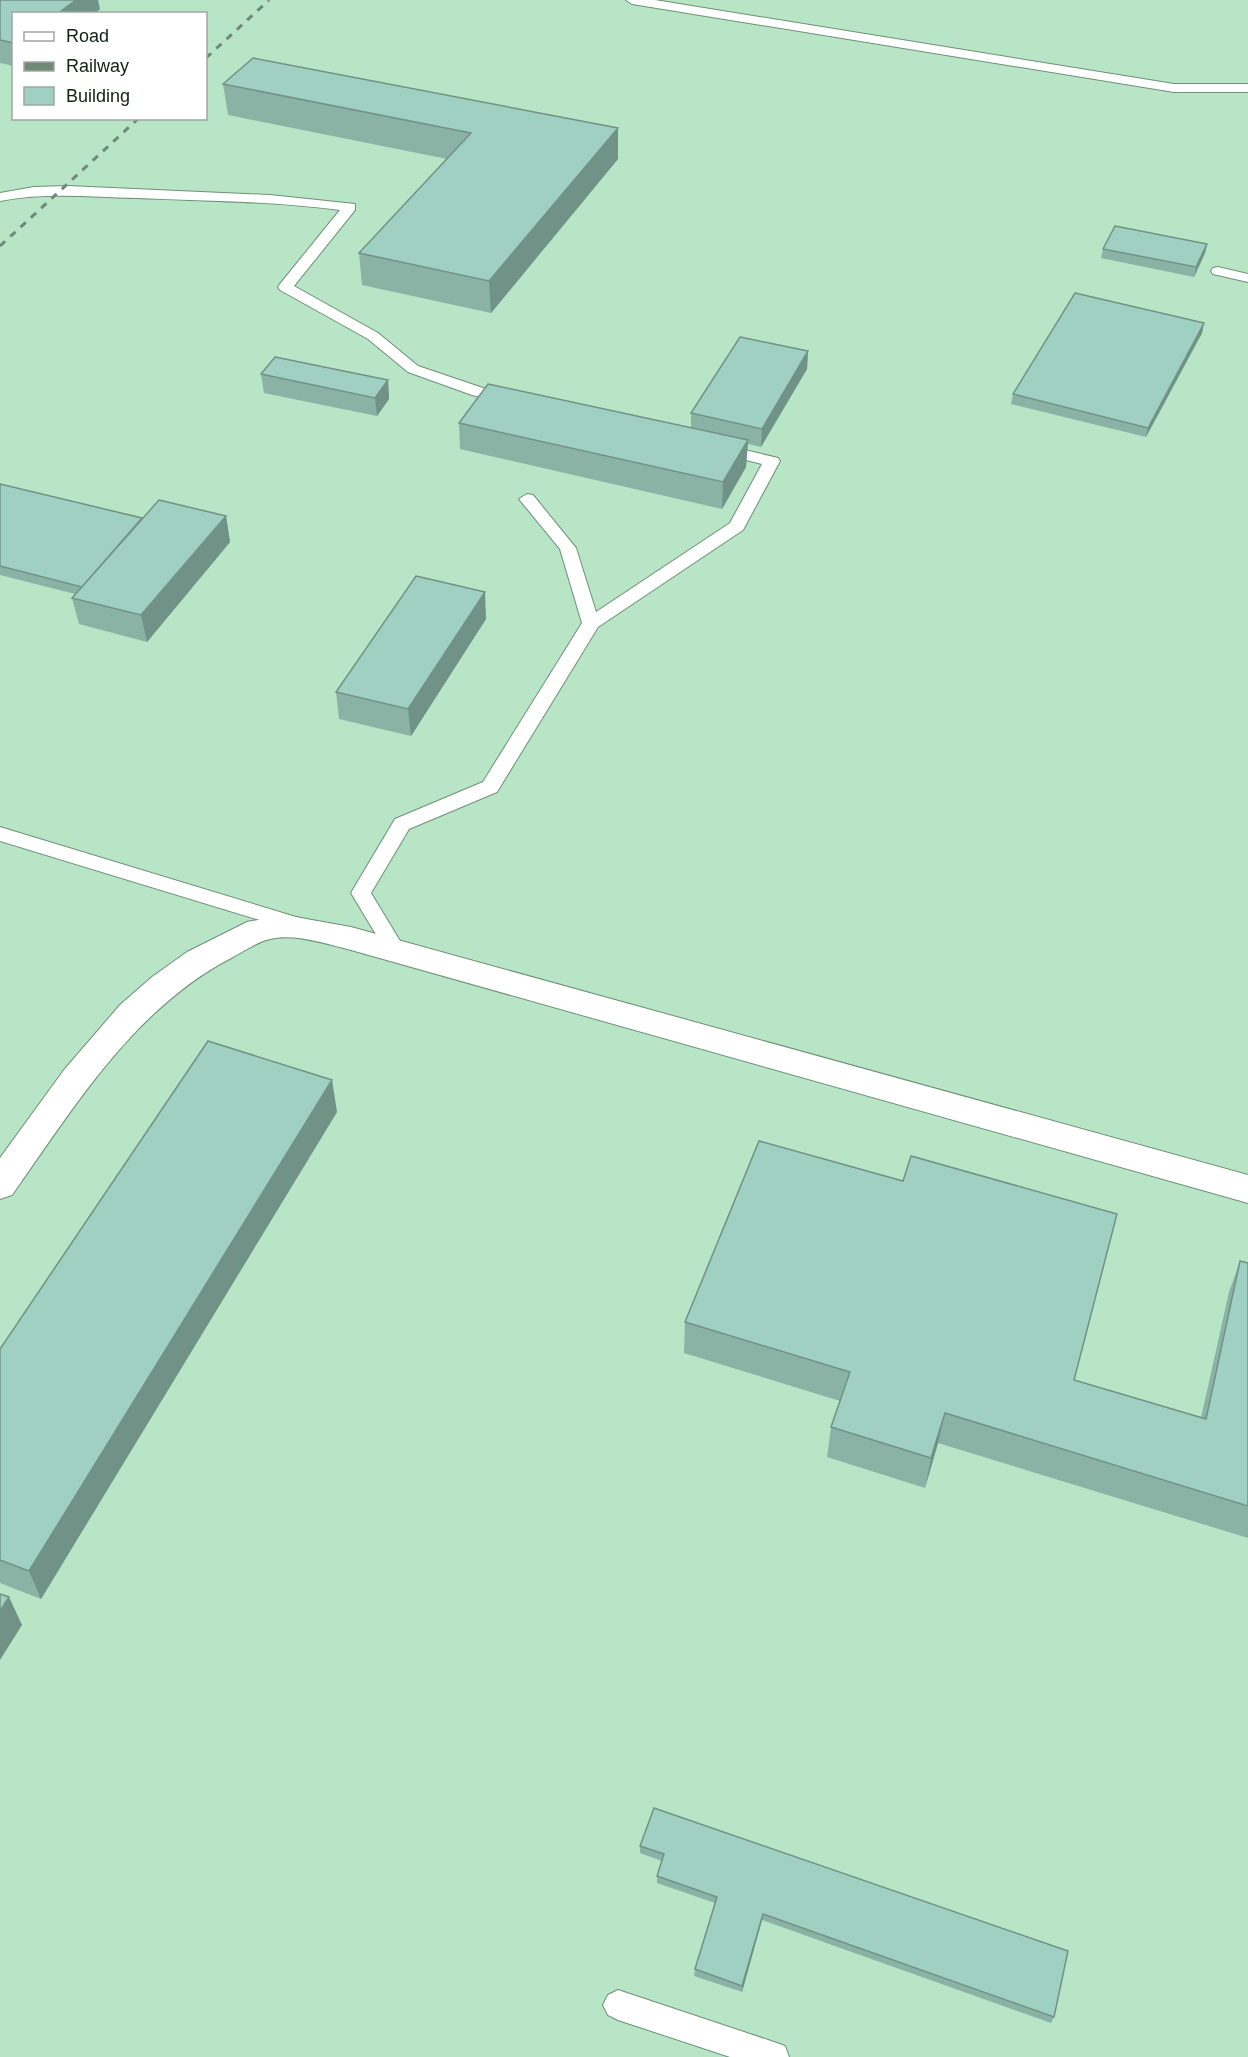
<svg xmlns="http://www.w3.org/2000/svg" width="1248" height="2057" font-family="Helvetica,sans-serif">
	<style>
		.built { fill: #b8e5c5; fill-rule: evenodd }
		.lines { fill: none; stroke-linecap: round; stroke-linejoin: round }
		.service-casing { stroke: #6d9077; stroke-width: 2 }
		.minor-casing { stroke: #6d9077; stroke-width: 2 }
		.service { fill: #fff; fill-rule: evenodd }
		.minor { fill: #fff; fill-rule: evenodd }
		.rail { stroke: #6f8977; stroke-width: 3; stroke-dasharray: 7 7; stroke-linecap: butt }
		.wall { fill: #8ab3a6 }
		.shaded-wall { fill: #709287 }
		.building { fill: #a0d0c1; stroke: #709287; stroke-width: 1.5 }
	</style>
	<rect width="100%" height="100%" fill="#c7edd2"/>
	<path class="built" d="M0,0h1248v2057h-1248zM14,14h192v104h-192z"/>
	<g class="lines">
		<defs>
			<g id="service">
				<polygon points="626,0 655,0 1174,84 1248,84 1248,92 1174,92 632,4"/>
				<path d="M68,186l202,9 85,9v6l-61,76 84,47 40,33 65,22 31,8 2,3 -8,5 -36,-9 -64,-23 -40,-33 -88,-49 -2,-3 2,-3 60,-74c-67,-9 -135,-9 -202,-12 -47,-1 -92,-6 -138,3v-8l34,-6z"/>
				<polygon points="1218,267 1248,274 1248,282 1213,274 1211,271 1213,268"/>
				<polygon points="720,444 778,458 780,461 743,530 598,627 497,792 409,829 371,893 406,951 403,956 396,958 389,956 351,893 395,819 483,782 582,623 560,549 519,499 527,494 533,495 576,548 596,612 730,523 762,464 714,452 712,449 714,446"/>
				<polygon points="0,827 306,920 309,925 306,930 299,932 0,841"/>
				<polygon points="618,1990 774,2042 785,2046 789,2057 730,2057 618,2020 608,2015 603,2005 608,1995"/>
			</g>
			<path id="minor" d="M284,915l67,12 897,248v28l-897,-253c-25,-6 -56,-17 -81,-11 -13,3 -26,12 -37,18 -99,51 -158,149 -221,238l-12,4v-41l64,-88 56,-65 32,-28 35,-25 60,-30z"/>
		</defs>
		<use href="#service" class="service-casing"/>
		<use href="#minor" class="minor-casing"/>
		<use href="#service" class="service"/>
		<use href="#minor" class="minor"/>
		<g class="rail">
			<polyline points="206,58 269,0"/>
			<polyline points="0,246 139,118"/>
		</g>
	</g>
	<g class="wall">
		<polygon points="0,0 100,9 94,14 14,14 14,66 0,63"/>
		<polygon points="223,84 618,128 618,159 491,313 362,285 359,253 447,159 228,115"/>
		<polygon points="1207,244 1205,253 1194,277 1101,258 1103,249"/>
		<polygon points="1204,323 1202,333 1146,437 1011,404 1013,394"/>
		<polygon points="808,351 807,369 761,447 748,444 746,467 722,509 460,449 459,423 691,428 691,413"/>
		<polygon points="261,374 388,380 389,399 377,416 264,393"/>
		<polygon points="0,484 142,518 226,516 230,542 147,642 79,624 72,598 75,594 0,575"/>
		<polygon points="486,619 411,736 339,719 336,692"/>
		<polygon points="337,1112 41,1599 0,1583 0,1349"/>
		<polygon points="1240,1261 1248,1263 1248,1538 938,1443 925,1488 827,1457 831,1427 840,1401 684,1353 685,1322 1074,1380 1201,1418 1229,1292"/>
		<polygon points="654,1808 1054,2017 1051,2023 762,1920 742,1992 694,1976 695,1969 715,1903 657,1883 657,1876 662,1861 640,1853 640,1846"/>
	</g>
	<g class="shaded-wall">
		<polygon points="76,0 98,0 100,9 94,14 57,14"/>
		<polygon points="618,128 618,159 491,313 489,281"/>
		<polygon points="1207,244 1205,253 1194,277 1196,267"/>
		<polygon points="1204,323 1202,333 1146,437 1148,428"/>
		<polygon points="808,351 807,369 761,447 762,429"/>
		<polygon points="388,380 389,399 377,416 375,398"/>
		<polygon points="748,440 746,467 722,509 723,482"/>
		<polygon points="226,516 230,542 147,642 141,615"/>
		<polygon points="485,592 486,619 411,736 408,709"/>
		<polygon points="332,1080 337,1112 41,1599 29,1571"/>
		<polygon points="945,1413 938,1443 925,1488 931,1458"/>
		<polygon points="9,1597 22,1625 0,1660 0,1611"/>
		<polygon points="763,1914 762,1920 742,1992 742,1986"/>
	</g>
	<g class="building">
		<polygon points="0,0 76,0 57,14 14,14 14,43 0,40"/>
		<polygon points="253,58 618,128 489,281 359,253 471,133 223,84"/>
		<polygon points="1115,226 1207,244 1196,267 1103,249"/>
		<polygon points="1075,293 1204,323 1148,428 1013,394"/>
		<polygon points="740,337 808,351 762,429 691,413"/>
		<polygon points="275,357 388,380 375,398 261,374"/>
		<polygon points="488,384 748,440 723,482 459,423"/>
		<polygon points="0,484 142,518 82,587 0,566"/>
		<polygon points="159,500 226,516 141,615 72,598"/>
		<polygon points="416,576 485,592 408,709 336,692"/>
		<polygon points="208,1041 332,1080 29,1571 0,1560 0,1349"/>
		<polygon points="759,1141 903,1181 911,1156 1117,1214 1074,1380 1206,1419 1240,1261 1248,1263 1248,1506 945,1413 931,1458 831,1427 850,1372 685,1322"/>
		<polygon points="0,1594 9,1597 0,1611"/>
		<polygon points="654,1808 1068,1951 1054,2017 763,1914 742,1986 695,1969 717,1897 657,1876 664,1854 640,1846"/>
	</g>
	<rect x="12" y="12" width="195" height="108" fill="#ffffff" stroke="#a0a6a2" stroke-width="1.5"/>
	<rect x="24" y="32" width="30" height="9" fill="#ffffff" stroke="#a0a6a2" stroke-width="1.5"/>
	<text x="66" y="42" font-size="18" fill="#122016">Road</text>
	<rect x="24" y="62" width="30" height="9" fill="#6f8977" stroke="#a0a6a2" stroke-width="1.5"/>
	<text x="66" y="72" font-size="18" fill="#122016">Railway</text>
	<rect x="24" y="87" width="30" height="18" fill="#a0d0c1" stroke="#a0a6a2" stroke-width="1.5"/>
	<text x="66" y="102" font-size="18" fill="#122016">Building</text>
</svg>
